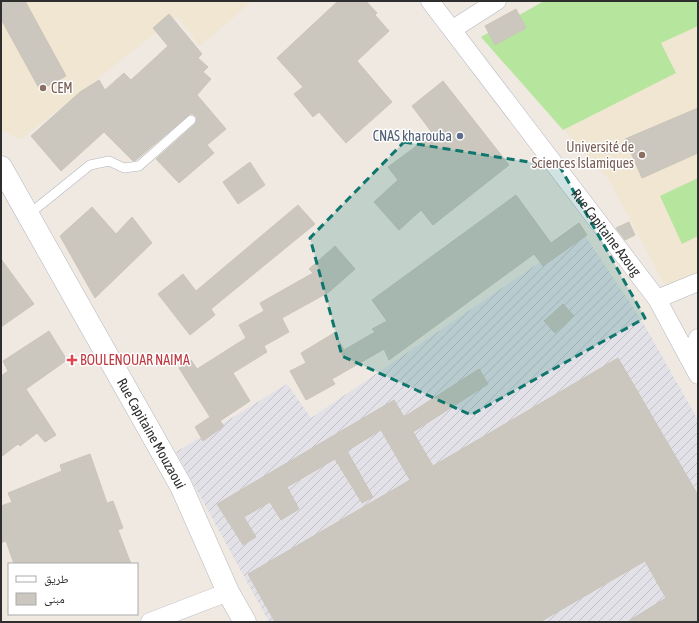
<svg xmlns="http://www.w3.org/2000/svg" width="699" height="623" font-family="'Asap Condensed','Noto Naskh Arabic',sans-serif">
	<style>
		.industrial { fill: url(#industrial-furrows) }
		.education { fill: #f0e6d1 }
		.grass { fill: #b6e59e }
		.building { fill: #cbc7bf; stroke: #cbc5ba }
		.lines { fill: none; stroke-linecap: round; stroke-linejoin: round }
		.service-casing { stroke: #b4b7c1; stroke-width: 10 }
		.minor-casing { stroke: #b4b7c1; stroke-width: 19 }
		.secondary-casing { stroke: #b4b7c1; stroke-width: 23 }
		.service { stroke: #fff; stroke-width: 9 }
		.minor { stroke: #fff; stroke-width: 18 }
		.secondary { stroke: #fff; stroke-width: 22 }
		.marked { fill: #0f766e; fill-opacity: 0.2; stroke: #0f766e; stroke-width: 3; stroke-dasharray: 8 5; stroke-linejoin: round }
		.education-dot { fill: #8d6e63; stroke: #fff; stroke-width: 1.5 }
		.service-dot { fill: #5c6f8a; stroke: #fff; stroke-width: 1.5 }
		.health-dot { fill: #e0444e; stroke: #fff; stroke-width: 1.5 }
		.labels { text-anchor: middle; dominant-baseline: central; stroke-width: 3; stroke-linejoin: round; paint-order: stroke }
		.education-label { font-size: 14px; fill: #785e54; stroke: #fff; text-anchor: start }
		.service-label { font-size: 14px; fill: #4e5e75; stroke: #fff; text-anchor: end }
		.street-label { font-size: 14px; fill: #2e2e2e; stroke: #fff }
		.health-label { font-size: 14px; fill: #be3a42; stroke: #fff; text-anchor: start }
	</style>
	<defs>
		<pattern id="industrial-furrows" width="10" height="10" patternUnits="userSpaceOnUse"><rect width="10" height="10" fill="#e3e1e8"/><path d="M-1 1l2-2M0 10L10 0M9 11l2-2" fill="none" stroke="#c3c1c7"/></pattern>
	</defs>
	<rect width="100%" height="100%" fill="#efe9e1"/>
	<polygon class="industrial" points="583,233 642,321 698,420 698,622 269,622 176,452 287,384 311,418"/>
	<g class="education">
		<polygon points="1,1 252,1 200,46 177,16 21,139 1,131"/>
		<polygon points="544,1 698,1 698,273 666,287 609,180 481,37"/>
	</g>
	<g class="grass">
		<polygon points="544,1 698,1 698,26 661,43 676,73 563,130 481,37"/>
		<polygon points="698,178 698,236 682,244 660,196"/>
	</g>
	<g class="building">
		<polygon points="1,1 25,1 66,76 40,90 1,19"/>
		<polygon points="338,1 366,1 377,13 375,15 389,31 357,61 392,102 346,143 319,112 313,117 294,94 303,87 277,58"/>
		<polygon points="516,9 526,28 495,45 485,26"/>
		<polygon points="169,14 202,54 198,58 208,67 203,72 211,79 197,95 226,129 207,145 214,153 179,183 156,159 195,124 197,118 193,114 190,114 136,160 133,161 104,132 61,171 31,136 80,92 99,80 105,90 124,73 131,80 168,46 153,28"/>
		<polygon points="443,81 509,165 433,225 421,210 399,230 374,202 398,180 388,167 433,134 412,106"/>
		<polygon points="698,108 698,153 642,178 625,139"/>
		<polygon points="250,162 265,185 238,204 223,182"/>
		<polygon points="516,195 551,243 579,223 587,235 543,266 534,254 389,360 384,349 332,379 335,384 306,400 290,371 306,363 301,353 334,333 344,350 375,332 372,329 387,321 372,300"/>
		<polygon points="298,205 315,224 211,309 215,315 190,335 158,294 183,274 196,291"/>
		<polygon points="92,207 116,234 132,217 152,243 95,298 60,236"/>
		<polygon points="629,222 635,235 625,240 616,228"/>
		<polygon points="335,246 355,269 329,292 282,318 289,332 264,346 267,352 233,373 250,401 220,421 224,426 203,441 195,427 210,417 179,368 191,360 197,369 246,338 239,325 264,311 260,303 313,273 309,269"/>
		<polygon points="1,259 34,304 1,327"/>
		<polygon points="563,304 574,316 555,333 544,321"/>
		<polygon points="49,331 67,360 26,389 56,435 45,442 37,433 20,446 18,444 1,457 1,376 8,371 3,361"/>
		<polygon points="618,358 698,495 698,622 627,622 666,598 645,561 540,622 275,622 248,574 410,480 381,430 347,451 373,497 362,503 335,459 287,487 299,509 281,520 270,502 244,517 256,537 243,545 217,504 394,400 404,417 479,369 488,384 413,432 433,466"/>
		<polygon points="90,454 107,503 113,501 123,528 118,530 131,564 14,564 6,541 1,543 1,506 12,502 8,493 62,471 60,465"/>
	</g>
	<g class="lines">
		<defs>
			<polyline id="service" points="28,215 90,165 109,161 124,168 139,166 191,120"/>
			<g id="minor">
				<path id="s1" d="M430,1l227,298 41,76"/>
				<polyline points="453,29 497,1"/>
				<polyline points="657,299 698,282"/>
				<polyline points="689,358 698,338"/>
				<polyline points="150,622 228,592"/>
			</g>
			<g id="secondary">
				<path id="s2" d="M1,167l180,319 47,106 17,30"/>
			</g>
		</defs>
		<use href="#service" class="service-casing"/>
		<use href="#minor" class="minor-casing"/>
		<use href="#secondary" class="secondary-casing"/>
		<use href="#service" class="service"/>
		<use href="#minor" class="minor"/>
		<use href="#secondary" class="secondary"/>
	</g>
	<path class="marked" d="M404,142l156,25 85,151 -174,97 -129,-59 -32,-118z"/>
	<g class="education-dot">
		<circle cx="43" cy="88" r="4"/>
		<circle cx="642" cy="155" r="4"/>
	</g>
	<circle class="service-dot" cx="460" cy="136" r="4"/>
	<path class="health-dot" d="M70 354h4v4h4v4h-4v4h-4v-4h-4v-4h4z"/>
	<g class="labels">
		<g class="education-label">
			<text x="51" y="88">CEM</text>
			<text x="634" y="147" text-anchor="end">Université de<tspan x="634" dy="16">Sciences Islamiques</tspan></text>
		</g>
		<g class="service-label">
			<text x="452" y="136">CNAS kharouba</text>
		</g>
		<g class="street-label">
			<text stroke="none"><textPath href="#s1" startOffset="291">Rue Capitaine Azoug</textPath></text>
			<text stroke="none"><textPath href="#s2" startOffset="306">Rue Capitaine Mouzaoui</textPath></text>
		</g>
		<g class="health-label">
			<text x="80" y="360">BOULENOUAR NAIMA</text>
		</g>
	</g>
	<rect width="699" height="623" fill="none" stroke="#2e2e2e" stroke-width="4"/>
	<rect x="8" y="563" width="130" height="52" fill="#ffffff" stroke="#ababab"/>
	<rect x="16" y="576" width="20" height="6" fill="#ffffff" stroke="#ababab"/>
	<text x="44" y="583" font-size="12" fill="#2e2e2e">طريق</text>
	<rect x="16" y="593" width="20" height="12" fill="#cbc7bf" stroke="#ababab"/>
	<text x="44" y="603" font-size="12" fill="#2e2e2e">مبنى</text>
</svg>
